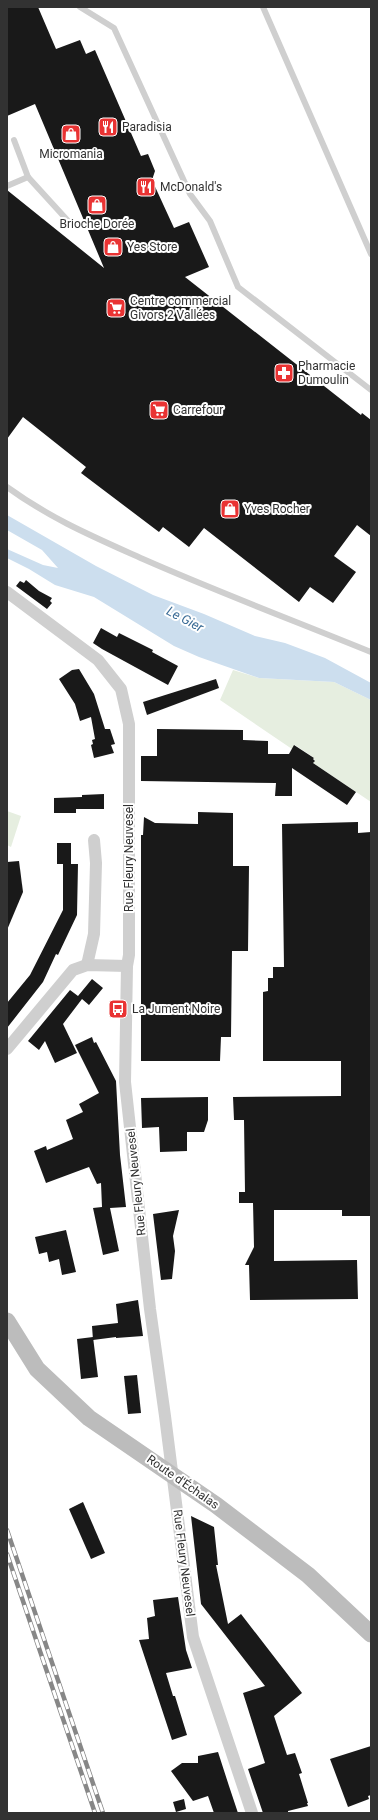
<svg xmlns="http://www.w3.org/2000/svg" width="378" height="1820" font-family="Roboto,sans-serif">
	<style>
		.green { fill: #e6eee0 }
		.water { fill: #ccdeee }
		.building { fill: #191919 }
		.lines { fill: none; stroke-linecap: round; stroke-linejoin: round }
		.lane { stroke: #cfcfcf; stroke-width: 6 }
		.street { stroke: #cfcfcf; stroke-width: 12 }
		.secondary { stroke: #bcbcbc; stroke-width: 17 }
		.rail-casing { stroke: #878787; stroke-width: 4.5 }
		.rail { stroke: #fff; stroke-width: 3; stroke-dasharray: 9; stroke-linecap: butt }
		.labels { text-anchor: middle; dominant-baseline: central; stroke-width: 4; stroke-linejoin: round; paint-order: stroke }
		.poi-label { font-size: 12px; fill: #323232; stroke: #fff; text-anchor: start }
		.street-label { font-size: 12px; fill: #323232; stroke: #fff }
		.water-label { font-size: 13px; font-style: italic; fill: #3c6d97; stroke: #fff }
	</style>
	<rect width="100%" height="100%" fill="#fff"/>
	<g class="green">
		<polygon points="233,670 259,678 334,682 371,700 371,802 313,763 315,761 313,757 295,745 292,749 220,700"/>
		<polygon points="7,811 21,816 11,847 7,845"/>
	</g>
	<polygon class="water" points="7,515 96,566 153,595 204,614 255,636 285,643 325,658 371,683 371,700 334,682 259,678 199,657 174,646 94,597 55,585 29,569 7,558 7,549 43,565 58,568 42,550 7,530"/>
	<g class="building">
		<polygon points="7,7 38,7 56,49 80,40 86,54 95,50 141,156 148,154 155,171 152,180 174,228 189,222 209,267 185,277 361,415 362,413 371,420 371,536 357,525 334,556 356,572 333,603 310,587 299,602 204,528 189,547 163,527 159,532 81,473 86,467 23,417 7,439 7,190 104,268 35,104 7,116"/>
		<polygon points="26,580 39,591 52,598 50,601 52,603 47,609 16,586 20,581 24,583"/>
		<polygon points="101,628 117,637 119,633 153,650 152,652 178,666 168,685 102,649 93,643"/>
		<polygon points="79,669 94,694 105,729 110,729 115,744 111,745 114,753 94,758 91,745 93,744 92,740 95,739 91,717 80,721 75,704 59,679 72,670"/>
		<polygon points="216,679 219,688 147,715 143,702"/>
		<polygon points="157,729 243,730 243,740 268,741 268,754 289,754 294,745 314,758 313,759 315,761 313,763 356,792 347,805 292,768 292,796 275,796 276,783 141,781 141,756 157,756"/>
		<polygon points="104,794 104,809 76,809 76,813 54,813 54,798 82,797 82,795"/>
		<polygon points="198,812 233,813 233,866 249,866 248,951 232,951 231,1037 221,1037 220,1061 141,1061 141,835 143,835 144,817 155,823 198,824"/>
		<polygon points="358,822 358,833 371,832 371,1216 342,1216 342,1210 274,1210 274,1261 357,1260 358,1299 250,1300 249,1265 245,1265 254,1247 253,1203 239,1203 239,1192 245,1192 244,1120 234,1120 233,1097 341,1096 341,1061 263,1061 263,992 268,991 268,978 273,978 273,967 284,967 282,824"/>
		<polygon points="57,843 71,843 71,864 78,864 77,915 58,955 56,954 43,982 7,1028 7,1003 30,975 63,910 63,864 57,864"/>
		<polygon points="19,861 23,892 7,930 7,862"/>
		<polygon points="92,979 103,988 89,1005 82,999 63,1024 77,1053 55,1063 45,1041 39,1050 28,1041 70,990 78,996"/>
		<polygon points="92,1037 94,1043 96,1042 116,1081 120,1155 126,1207 110,1208 119,1251 103,1255 93,1208 102,1207 101,1183 97,1184 89,1167 46,1183 34,1151 46,1146 47,1150 73,1139 66,1120 83,1112 79,1104 99,1093 75,1045"/>
		<polygon points="208,1097 208,1120 204,1132 187,1132 187,1151 160,1152 159,1127 142,1128 141,1098"/>
		<polygon points="179,1210 173,1236 175,1251 172,1279 161,1280 153,1214"/>
		<polygon points="66,1230 76,1272 62,1275 59,1259 49,1262 47,1252 39,1254 35,1237"/>
		<polygon points="138,1300 143,1336 116,1338 116,1337 93,1340 92,1326 118,1323 116,1304"/>
		<polygon points="93,1337 98,1377 81,1379 77,1339"/>
		<polygon points="137,1375 141,1413 128,1414 124,1376"/>
		<polygon points="83,1502 105,1553 91,1559 69,1509"/>
		<polygon points="191,1516 214,1527 218,1565 216,1565 228,1624 241,1614 302,1693 274,1716 287,1755 295,1753 302,1773 299,1774 308,1803 307,1803 308,1806 288,1811 288,1813 263,1813 248,1769 265,1763 243,1693 265,1686 201,1604"/>
		<polygon points="178,1597 186,1650 192,1668 166,1673 173,1696 175,1696 187,1735 172,1740 139,1640 149,1639 147,1618 155,1616 153,1600"/>
		<polygon points="371,1746 371,1795 368,1796 369,1799 348,1807 330,1759"/>
		<polygon points="218,1752 229,1786 238,1813 214,1813 208,1796 193,1801 171,1771 182,1763 198,1763 198,1756"/>
		<polygon points="184,1799 186,1809 176,1812 173,1802"/>
	</g>
	<g class="lines">
		<g class="lane">
			<polyline points="80,7 114,28 190,194 210,221 238,287 371,390"/>
			<polyline points="263,7 371,254"/>
			<polyline points="14,140 28,177"/>
			<polyline points="7,186 28,177 69,222"/>
			<path d="M7,487c44,32 87,50 136,72 75,33 152,62 228,93"/>
		</g>
		<g class="street">
			<polyline points="7,592 98,660 121,689 129,724 129,955 127,966 125,1082 150,1309 165,1416 193,1637 252,1813"/>
			<polyline points="87,965 94,934 96,863 94,840"/>
			<polyline points="7,1049 73,970 87,965 127,966"/>
		</g>
		<polyline class="secondary" points="7,1321 37,1369 89,1418 216,1505 308,1575 371,1634"/>
		<defs>
			<g id="rail">
				<polyline points="7,1530 103,1813"/>
				<polyline points="7,1554 95,1813"/>
			</g>
		</defs>
		<use href="#rail" class="rail-casing"/>
		<use href="#rail" class="rail"/>
	</g>
	<defs>
		<symbol id="restaurant-square" viewBox="-11 -11 22 22"><rect x="-9" y="-9" width="18" height="18" rx="4" fill="#e93333" stroke="#fff"/><path d="M-5-6h1v4h1v-4h1v4h1v-4h1v5L-1.5 .5V6h-2V.5L-5-1ZM5-6V6H3V1.5H1.5Q1.5-4 5-6Z" fill="#fff"/></symbol>
		<symbol id="shop-square" viewBox="-11 -11 22 22"><rect x="-9" y="-9" width="18" height="18" rx="4" fill="#e93333" stroke="#fff"/><path d="M-5-2.5h2.3a2.7 3.5 0 0 1 5.4 0H5L5.5 6h-11ZM-1.5-2.5h3a1.5 2.3 0 0 0-3 0Z" fill="#fff"/></symbol>
		<symbol id="supermarket-square" viewBox="-11 -11 22 22"><rect x="-9" y="-9" width="18" height="18" rx="4" fill="#e93333" stroke="#fff"/><path d="M-6-5.5h2.5l.6 2H6L4.5 2H-2.5L-4.4-4H-6ZM-1.5 3.2a1.3 1.3 0 1 0 .1 0ZM3 3.2a1.3 1.3 0 1 0 .1 0Z" fill="#fff"/></symbol>
		<symbol id="pharmacy-square" viewBox="-11 -11 22 22"><rect x="-9" y="-9" width="18" height="18" rx="4" fill="#e93333" stroke="#fff"/><path d="M-2-6h4v4h4v4h-4v4h-4v-4h-4v-4h4Z" fill="#fff"/></symbol>
		<symbol id="bus-square" viewBox="-11 -11 22 22"><rect x="-9" y="-9" width="18" height="18" rx="4" fill="#e93333" stroke="#fff"/><path d="M-5-6H5V4H4V6H2V4H-2V6H-4V4H-5ZM-3.5-4V0h7V-4ZM-3.5 1.2v1.5H-2V1.2ZM2 1.2v1.5H3.5V1.2Z" fill="#fff"/></symbol>
	</defs>
	<g fill-rule="evenodd">
		<use href="#restaurant-square" x="97" y="116" width="22" height="22"/>
		<use href="#shop-square" x="60" y="123" width="22" height="22"/>
		<use href="#restaurant-square" x="135" y="176" width="22" height="22"/>
		<use href="#shop-square" x="86" y="194" width="22" height="22"/>
		<use href="#shop-square" x="102" y="236" width="22" height="22"/>
		<use href="#supermarket-square" x="105" y="297" width="22" height="22"/>
		<use href="#pharmacy-square" x="273" y="362" width="22" height="22"/>
		<use href="#supermarket-square" x="148" y="399" width="22" height="22"/>
		<use href="#shop-square" x="219" y="498" width="22" height="22"/>
		<use href="#bus-square" x="107" y="998" width="22" height="22"/>
	</g>
	<g class="labels">
		<g class="poi-label">
			<text x="122" y="127">Paradisia</text>
			<text x="71" y="154" text-anchor="middle">Micromania</text>
			<text x="160" y="187">McDonald's</text>
			<text x="97" y="224" text-anchor="middle">Brioche Dorée</text>
			<text x="127" y="247">Yes Store</text>
			<text x="130" y="301">Centre commercial<tspan x="130" dy="14">Givors 2 Vallées</tspan></text>
			<text x="298" y="366">Pharmacie<tspan x="298" dy="14">Dumoulin</tspan></text>
			<text x="173" y="410">Carrefour</text>
			<text x="244" y="509">Yves Rocher</text>
			<text x="132" y="1009">La Jument Noire</text>
		</g>
		<g class="street-label">
			<text transform="translate(129 858) rotate(-90)">Rue Fleury Neuvesel</text>
			<text transform="translate(136 1182) rotate(-96)">Rue Fleury Neuvesel</text>
			<text transform="translate(183 1482) rotate(35)">Route d'Échalas</text>
			<text transform="translate(184 1563) rotate(83)">Rue Fleury Neuvesel</text>
		</g>
		<g class="water-label">
			<text transform="translate(185 619) rotate(28)">Le Gier</text>
		</g>
	</g>
	<rect width="378" height="1820" fill="none" stroke="#323232" stroke-width="16"/>
</svg>
